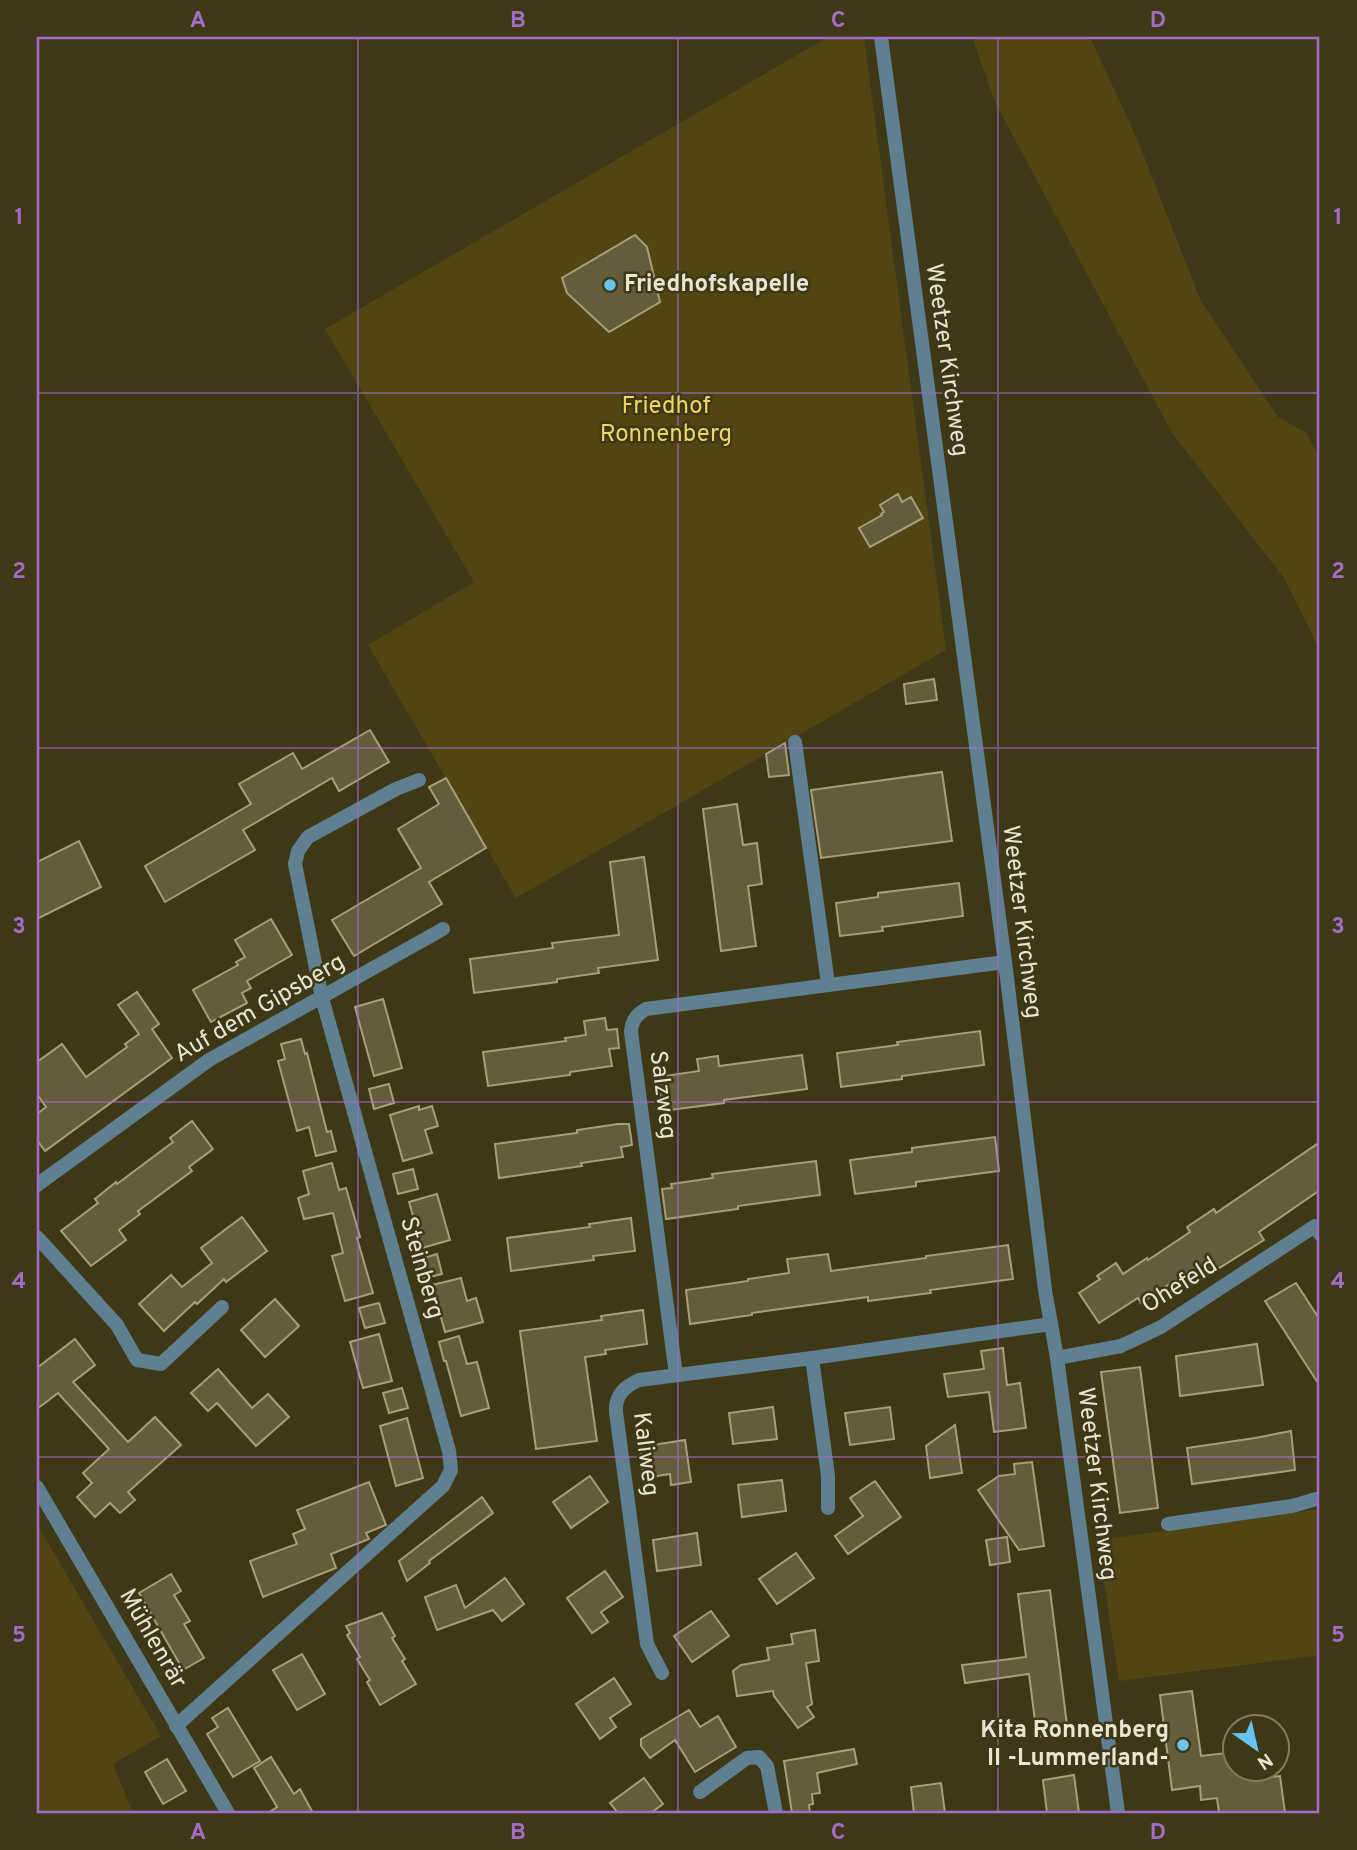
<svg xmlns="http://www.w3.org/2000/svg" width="1357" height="1850" font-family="Overpass,sans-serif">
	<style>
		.green { fill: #514613 }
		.building { fill: #645d3c; stroke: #a69f7b; stroke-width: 2 }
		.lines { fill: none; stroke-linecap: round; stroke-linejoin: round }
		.minor { stroke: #5e8091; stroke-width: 14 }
		.grid { fill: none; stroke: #a26dc6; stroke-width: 2; stroke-opacity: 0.55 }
		.poi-dot { fill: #66c4ef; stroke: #3e3817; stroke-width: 2.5 }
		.labels { text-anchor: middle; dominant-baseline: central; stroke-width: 5; stroke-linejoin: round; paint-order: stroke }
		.poi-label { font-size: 24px; font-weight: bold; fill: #e9e5d3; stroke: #3e3817; text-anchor: start }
		.street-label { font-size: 24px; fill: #e9e5d3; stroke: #3e3817 }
		.park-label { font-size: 24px; fill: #edd667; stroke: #3e3817 }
		.neatline { fill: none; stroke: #a26dc6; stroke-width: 2.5 }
		.grid-label { font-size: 23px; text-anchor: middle; font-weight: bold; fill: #a26dc6 }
	</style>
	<rect width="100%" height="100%" fill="#3e3817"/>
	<g class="green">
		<polygon points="828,37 864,37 946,650 516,898 368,645 474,582 325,329"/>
		<polygon points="972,37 1090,37 1138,141 1200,299 1278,417 1306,433 1320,458 1320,650 1284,578 1172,433 995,102"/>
		<polygon points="1320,1509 1320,1655 1119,1681 1099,1549 1113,1538"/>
		<polygon points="37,1524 161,1736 113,1764 133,1813 37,1813"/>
	</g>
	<g class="building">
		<polygon points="635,235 647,247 660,302 609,332 567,293 562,278"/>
		<polygon points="898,494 902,502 911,497 923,518 870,547 859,528 882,515 881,514 884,512 880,505"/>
		<polygon points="934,679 937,700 906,704 904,684"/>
		<polygon points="370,730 389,762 339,791 332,778 243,830 255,850 165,902 145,866 251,804 239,784 293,753 302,769"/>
		<polygon points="785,743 789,775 769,777 766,754"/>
		<polygon points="942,772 952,841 821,858 811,790"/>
		<polygon points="446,778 486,848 429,882 442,904 354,956 332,920 421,868 398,829 439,804 429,787"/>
		<polygon points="737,804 743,845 757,843 762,884 748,886 756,946 721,951 703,809"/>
		<polygon points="79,841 101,887 37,919 37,862"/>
		<polygon points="644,857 658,960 598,968 599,973 557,979 557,982 474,993 470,959 553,948 552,943 619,935 610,862"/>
		<polygon points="959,883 963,916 882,927 883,931 840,936 836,903 878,897 878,893"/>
		<polygon points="271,919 292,955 247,981 251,988 242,993 247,1003 211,1022 193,990 238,965 236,962 245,957 235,940"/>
		<polygon points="137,992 159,1024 152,1029 172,1058 45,1151 37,1140 37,1114 46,1107 37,1094 37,1062 62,1044 86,1077 127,1047 125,1044 139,1034 118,1005"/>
		<polygon points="383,999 402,1068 374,1076 355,1007"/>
		<polygon points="605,1018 607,1030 617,1029 619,1048 609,1049 612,1066 570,1072 570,1075 488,1086 483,1052 566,1041 565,1038 586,1035 584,1021"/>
		<polygon points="980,1031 984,1065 902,1076 902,1079 841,1087 837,1053 898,1045 897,1042"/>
		<polygon points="301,1039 305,1054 307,1053 327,1132 331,1131 336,1151 316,1156 309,1127 297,1131 278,1061 285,1059 281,1044"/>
		<polygon points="802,1055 807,1089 724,1100 724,1103 662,1111 658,1077 699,1071 697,1059 718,1056 719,1066"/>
		<polygon points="389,1084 394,1103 374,1109 369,1089"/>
		<polygon points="419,1106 419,1110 432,1106 438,1126 425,1130 432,1153 403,1161 390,1115"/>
		<polygon points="192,1121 213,1149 189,1167 192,1171 138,1211 140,1214 119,1230 126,1240 91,1266 61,1231 98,1203 95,1199 116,1182 117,1184 173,1142 170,1138"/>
		<polygon points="618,1124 629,1124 632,1145 621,1147 623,1157 581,1163 582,1166 499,1178 495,1144 577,1133 577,1130"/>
		<polygon points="995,1137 999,1171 916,1182 916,1186 855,1194 850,1160 912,1152 912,1148"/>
		<polygon points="1320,1142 1320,1190 1259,1232 1264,1240 1197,1282 1189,1271 1141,1303 1138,1298 1099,1323 1079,1293 1100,1279 1097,1276 1116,1263 1123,1274 1147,1258 1148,1260 1190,1232 1187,1227 1214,1209 1216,1213"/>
		<polygon points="816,1161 820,1195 738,1206 738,1209 666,1219 662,1189 672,1188 671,1184 713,1178 712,1174"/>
		<polygon points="332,1163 339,1190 346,1188 360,1237 357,1238 373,1293 345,1301 332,1256 343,1253 333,1213 304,1219 298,1198 309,1194 303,1171"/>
		<polygon points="413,1169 418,1189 398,1194 393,1174"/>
		<polygon points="437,1194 450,1240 422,1248 409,1202"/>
		<polygon points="242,1217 267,1251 226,1282 224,1279 197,1304 195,1302 164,1331 139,1304 171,1275 182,1287 212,1263 201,1248"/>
		<polygon points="631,1218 635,1251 593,1256 594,1260 511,1271 507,1238 590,1227 589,1224"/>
		<polygon points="1008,1245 1013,1279 930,1290 931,1293 868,1301 868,1297 773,1310 752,1313 752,1315 690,1324 686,1290 748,1281 748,1279 789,1273 787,1259 828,1254 831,1271 926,1258 926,1256"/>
		<polygon points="437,1254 442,1274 422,1279 417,1260"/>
		<polygon points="461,1278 467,1301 476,1298 483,1322 445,1332 432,1285"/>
		<polygon points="1296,1283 1320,1320 1320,1386 1265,1301"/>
		<polygon points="275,1299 299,1326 265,1357 241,1330"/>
		<polygon points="379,1303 385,1323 365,1328 359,1308"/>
		<polygon points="643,1310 647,1344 605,1350 606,1354 585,1357 597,1441 536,1449 520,1331 602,1320 601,1316"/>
		<polygon points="379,1334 392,1381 363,1388 350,1342"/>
		<polygon points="459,1336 467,1364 477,1362 489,1408 461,1416 446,1361 444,1361 439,1342"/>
		<polygon points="75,1339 95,1365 73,1382 128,1442 155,1417 181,1445 128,1492 135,1500 120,1513 110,1503 95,1517 77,1497 92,1483 83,1473 109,1449 58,1393 37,1409 37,1368"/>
		<polygon points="1257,1344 1263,1385 1180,1396 1176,1356"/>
		<polygon points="1003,1348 1007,1385 1020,1383 1026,1428 994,1432 989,1392 948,1397 944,1374 984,1369 981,1351"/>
		<polygon points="1140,1367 1158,1508 1120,1513 1101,1372"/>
		<polygon points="218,1369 252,1408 268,1394 289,1417 256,1446 217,1403 208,1411 191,1393"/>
		<polygon points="402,1388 408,1408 389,1413 383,1393"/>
		<polygon points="773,1407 777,1439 733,1444 729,1413"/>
		<polygon points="890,1407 894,1439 850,1445 845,1413"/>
		<polygon points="407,1418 423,1478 396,1486 380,1426"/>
		<polygon points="955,1425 962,1473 930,1478 926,1446"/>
		<polygon points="1291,1431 1295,1470 1192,1484 1187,1448 1255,1438"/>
		<polygon points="685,1440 691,1482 671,1485 670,1474 644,1478 640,1447"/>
		<polygon points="1032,1462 1044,1546 1019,1550 978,1490 999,1476 1015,1474 1014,1464"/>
		<polygon points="590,1476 608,1502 571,1528 553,1502"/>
		<polygon points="782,1480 786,1511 742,1517 738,1485"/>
		<polygon points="875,1481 901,1517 848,1554 835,1536 863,1516 850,1498"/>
		<polygon points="369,1482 386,1525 366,1533 369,1539 331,1554 336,1568 263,1597 250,1561 297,1544 293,1534 305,1529 297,1510"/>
		<polygon points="482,1497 493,1513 429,1561 430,1563 407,1581 399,1561"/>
		<polygon points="697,1533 701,1565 657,1571 653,1540"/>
		<polygon points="1007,1537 1010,1562 990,1565 986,1540"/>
		<polygon points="796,1553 814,1578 777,1604 759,1579"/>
		<polygon points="605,1571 623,1597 601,1612 608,1622 592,1633 567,1598"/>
		<polygon points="171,1574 181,1591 174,1595 190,1621 184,1624 204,1658 183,1670 139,1593"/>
		<polygon points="505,1578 524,1604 502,1621 493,1610 437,1630 425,1597 456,1585 465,1608"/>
		<polygon points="1050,1590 1068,1733 1037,1737 1029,1674 965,1683 962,1665 1026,1657 1018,1594"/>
		<polygon points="711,1611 729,1636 692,1662 674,1636"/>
		<polygon points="382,1613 395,1636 392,1638 405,1659 402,1661 416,1684 380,1705 367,1682 370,1680 357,1659 360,1657 347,1635 350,1633 346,1626"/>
		<polygon points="815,1630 819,1661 806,1663 812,1704 807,1707 814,1717 798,1728 774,1696 773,1691 737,1696 733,1671 741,1665 769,1660 767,1648 793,1644 791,1634"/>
		<polygon points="302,1654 325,1694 297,1710 273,1670"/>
		<polygon points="614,1678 631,1704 610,1718 616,1727 600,1739 576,1704"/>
		<polygon points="1192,1691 1201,1756 1235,1752 1235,1769 1261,1769 1262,1778 1280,1776 1285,1813 1219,1813 1217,1798 1201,1800 1200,1786 1172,1790 1160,1695"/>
		<polygon points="228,1708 260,1761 233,1777 207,1734 218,1727 212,1718"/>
		<polygon points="689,1710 700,1727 718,1716 736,1747 695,1772 675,1740 650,1758 641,1746 641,1739"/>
		<polygon points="854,1749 857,1764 817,1773 820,1793 812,1794 813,1804 809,1805 810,1813 792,1813 784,1761"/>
		<polygon points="271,1757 294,1794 300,1789 313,1813 268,1813 277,1807 254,1768"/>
		<polygon points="167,1759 186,1791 163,1804 145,1772"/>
		<polygon points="1074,1775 1079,1813 1047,1813 1043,1780"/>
		<polygon points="644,1778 663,1804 651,1813 618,1813 610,1803"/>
		<polygon points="941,1783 945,1813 914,1813 911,1787"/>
	</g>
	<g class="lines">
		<g class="minor">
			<polyline points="881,37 1005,962 1045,1290 1057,1358 1118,1813"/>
			<polyline points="795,742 828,984"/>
			<polyline points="37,1185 209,1060 443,929"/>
			<polyline points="37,1237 117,1325 137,1360 161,1364 222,1307"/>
			<polyline points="812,1358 828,1476 828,1508"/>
			<polyline points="1057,1358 1121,1346 1161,1327 1315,1226 1320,1234"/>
			<path d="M676,1375l-45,-343c1,-12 5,-17 15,-23l359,-47"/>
			<polyline points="37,1487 228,1813"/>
			<polyline points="1168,1524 1292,1506 1320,1498"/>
			<path d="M662,1673l-15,-29 -31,-232c-1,-17 8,-25 23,-32l173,-22 239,-34"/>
			<polyline points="176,1726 443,1486 451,1470 449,1451 322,998 295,864 298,851 308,837 396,789 419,780"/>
			<polyline points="700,1792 747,1758 759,1757 767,1766 776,1813"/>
		</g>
	</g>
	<path class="grid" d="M358,37v1776M678,37v1776M998,37v1776M37,393h1283M37,748h1283M37,1102h1283M37,1457h1283"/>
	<g class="poi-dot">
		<circle cx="610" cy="285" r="7"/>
		<circle cx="1183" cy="1745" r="7"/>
	</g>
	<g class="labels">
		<g class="poi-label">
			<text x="624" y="285">Friedhofskapelle</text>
			<text x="1169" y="1731" text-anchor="end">Kita Ronnenberg<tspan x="1169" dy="28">II -Lummerland-</tspan></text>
		</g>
		<g class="street-label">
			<text transform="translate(946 360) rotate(82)">Weetzer Kirchweg</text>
			<text transform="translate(1021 922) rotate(83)">Weetzer Kirchweg</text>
			<text transform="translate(260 1009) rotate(-30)">Auf dem Gipsberg</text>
			<text transform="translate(662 1095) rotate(83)">Salzweg</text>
			<text transform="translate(421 1268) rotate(74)">Steinberg</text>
			<text transform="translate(1180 1286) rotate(-32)">Ohefeld</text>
			<text transform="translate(645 1454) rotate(83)">Kaliweg</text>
			<text transform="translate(1096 1484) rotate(83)">Weetzer Kirchweg</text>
			<text transform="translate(152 1639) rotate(60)">Mühlenrär</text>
		</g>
		<g class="park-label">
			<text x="666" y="407">Friedhof<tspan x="666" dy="28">Ronnenberg</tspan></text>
		</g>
	</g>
	<rect width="1357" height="1850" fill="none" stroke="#3e3817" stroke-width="77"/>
	<g transform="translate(1256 1748) rotate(146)"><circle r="33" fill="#3e3817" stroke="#827d62" stroke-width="2"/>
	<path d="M0-5L12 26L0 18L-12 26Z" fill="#66c4ef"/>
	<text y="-10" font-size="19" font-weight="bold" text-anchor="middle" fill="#e9e5d3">N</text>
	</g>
	<rect x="38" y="38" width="1280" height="1774" class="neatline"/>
	<g class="grid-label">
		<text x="198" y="27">A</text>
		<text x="518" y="27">B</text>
		<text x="838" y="27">C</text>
		<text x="1158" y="27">D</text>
		<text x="19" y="224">1</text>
		<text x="1338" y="224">1</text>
		<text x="19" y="578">2</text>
		<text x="1338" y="578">2</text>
		<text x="19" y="933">3</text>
		<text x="1338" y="933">3</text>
		<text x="19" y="1288">4</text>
		<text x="1338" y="1288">4</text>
		<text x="19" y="1642">5</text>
		<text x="1338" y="1642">5</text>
		<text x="198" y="1839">A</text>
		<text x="518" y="1839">B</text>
		<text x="838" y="1839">C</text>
		<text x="1158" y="1839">D</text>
	</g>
</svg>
